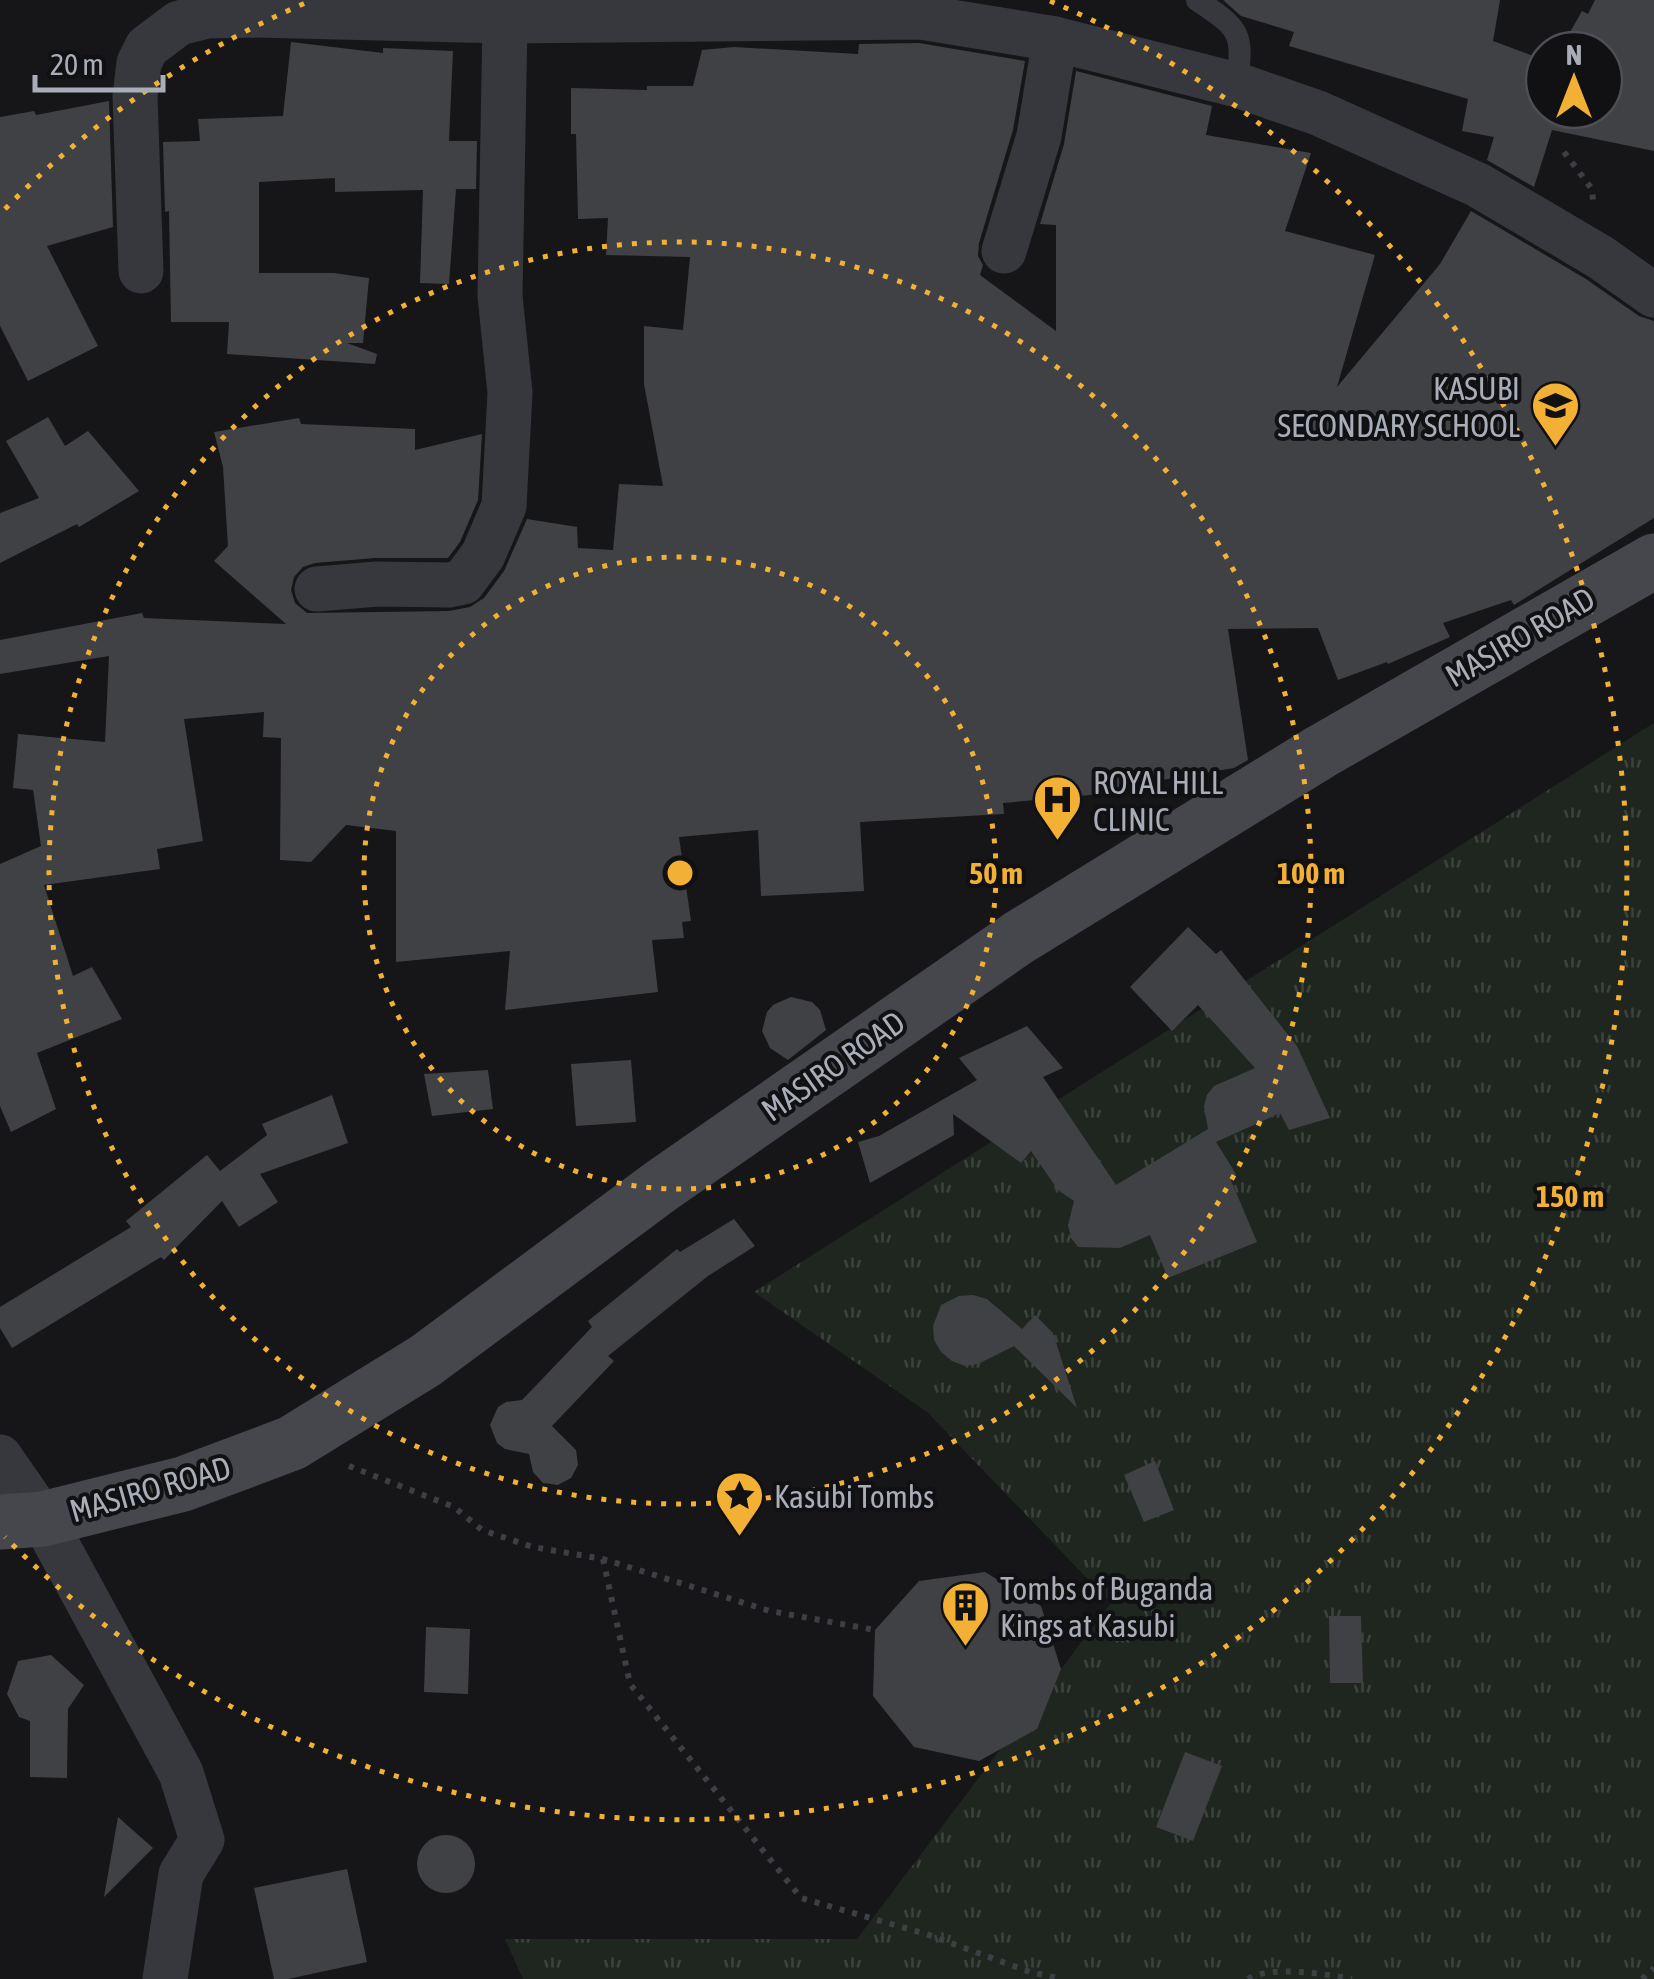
<svg xmlns="http://www.w3.org/2000/svg" width="1654" height="1979" font-family="'Asap Condensed',sans-serif">
	<style>
		.grass { fill: url(#grass-tufts) }
		.building { fill: #404145 }
		.lines { fill: none; stroke-linecap: round; stroke-linejoin: round }
		.path { stroke: #3d3f44; stroke-width: 6; stroke-dasharray: 5 8; stroke-linecap: butt }
		.lane { stroke: #37383d; stroke-width: 22 }
		.street { stroke: #37383d; stroke-width: 45 }
		.secondary { stroke: #45474d; stroke-width: 55 }
		.ring { fill: none; stroke: #f2b134; stroke-width: 5; stroke-dasharray: 5 10 }
		.labels { text-anchor: middle; dominant-baseline: central; stroke-width: 8; stroke-linejoin: round; paint-order: stroke }
		.poi-label { font-size: 32px; fill: #a8adb8; stroke: #111113; text-anchor: start }
		.street-label { font-size: 32px; fill: #a8adb8; stroke: #111113 }
		.centre { fill: #f2b134; stroke: #111113; stroke-width: 5 }
		.ring-label { font-size: 30px; text-anchor: middle; font-weight: bold; fill: #f2b134; stroke: #111113; stroke-width: 8; stroke-linejoin: round; paint-order: stroke }
	</style>
	<defs>
		<pattern id="grass-tufts" width="24" height="20" patternUnits="userSpaceOnUse" patternTransform="scale(2.5)"><rect width="24" height="20" fill="#1e261f"/><path d="M3 7l-1-3M5 7V3M7 7l1-3M15 17l-1-3M17 17v-4M19 17l1-3" fill="none" stroke="#3c433d"/></pattern>
	</defs>
	<rect width="100%" height="100%" fill="#161618"/>
	<polygon class="grass" points="1654,723 1654,1979 523,1979 505,1939 857,1939 1111,1603 927,1412 754,1292"/>
	<g class="building">
		<polygon points="1223,0 1500,0 1493,41 1544,60 1544,110 1604,110 1604,50 1560,50 1582,11 1588,14 1595,0 1654,0 1654,151 1552,130 1534,187 1487,160 1494,137 1462,131 1468,99 1289,46 1294,32 1241,16"/>
		<polygon points="291,42 383,53 383,48 453,51 449,141 477,141 476,189 456,189 449,284 420,283 423,190 335,192 335,178 259,182 259,273 334,273 369,278 363,343 347,343 377,354 375,364 227,354 229,322 171,322 169,211 165,212 163,142 200,141 198,119 283,116"/>
		<polygon points="919,43 1025,61 1013,130 979,243 978,256 983,265 980,275 1056,331 1056,225 1040,224 1064,144 1076,71 1212,106 1206,135 1311,153 1285,231 1375,255 1337,387 1440,264 1471,211 1586,279 1639,316 1654,321 1654,518 1514,605 1511,600 1443,623 1450,637 1388,664 1387,662 1338,680 1318,628 1228,629 1248,760 1234,768 1144,783 1145,790 1003,803 1004,814 860,822 864,891 761,896 758,830 679,837 691,921 682,922 684,938 652,940 658,992 505,1010 510,951 396,962 396,831 346,825 311,862 280,860 281,738 263,737 264,712 184,719 203,841 157,849 160,869 44,885 73,976 92,967 122,1019 37,1053 56,1109 11,1132 0,1106 0,864 41,846 33,790 13,788 18,734 105,742 109,656 0,674 0,640 142,613 144,618 286,624 214,561 228,546 223,467 214,432 299,418 301,424 415,429 415,450 482,434 478,500 460,542 448,558 375,558 315,563 303,567 294,577 291,590 295,603 307,613 449,611 470,607 484,598 504,571 527,519 577,527 578,548 613,550 619,484 663,486 644,384 644,326 683,330 690,257 606,255 608,218 578,219 576,134 571,134 571,88 647,90 647,86 693,86 702,50 734,47 858,54 859,44"/>
		<polygon points="109,101 113,227 47,246 98,346 28,381 0,326 0,117 34,111 36,115"/>
		<polygon points="48,417 65,446 88,431 139,491 79,527 77,524 0,563 0,513 39,498 6,441"/>
		<polygon points="1188,927 1216,954 1221,950 1297,1046 1330,1118 1289,1130 1280,1113 1216,1142 1236,1174 1230,1178 1257,1242 1168,1278 1150,1235 1120,1248 1078,1247 1071,1238 1068,1225 1074,1201 1058,1190 1031,1151 1021,1163 953,1114 954,1135 870,1183 858,1142 879,1136 977,1080 959,1058 1027,1026 1063,1068 1043,1077 1116,1185 1208,1129 1204,1106 1207,1095 1214,1086 1255,1068 1198,1005 1172,1031 1130,987"/>
		<polygon points="791,997 812,1002 820,1010 826,1030 788,1060 770,1048 762,1031 767,1012 773,1005"/>
		<polygon points="631,1060 636,1122 576,1126 571,1064"/>
		<polygon points="488,1070 493,1109 432,1116 424,1074"/>
		<polygon points="332,1095 348,1143 260,1174 278,1202 239,1227 222,1201 164,1260 161,1257 12,1348 0,1328 0,1307 131,1227 126,1221 207,1155 220,1171 267,1135 262,1124"/>
		<polygon points="734,1219 755,1246 708,1276 608,1356 614,1361 552,1426 576,1450 578,1465 571,1478 558,1485 543,1483 533,1472 529,1454 505,1449 497,1443 490,1425 498,1407 506,1402 522,1400 592,1327 588,1321 677,1249 680,1252"/>
		<polygon points="973,1295 987,1299 1022,1329 1035,1315 1053,1333 1077,1408 1014,1346 978,1364 965,1366 952,1361 941,1352 934,1340 933,1326 941,1305 959,1296"/>
		<polygon points="1155,1461 1174,1510 1144,1522 1124,1475"/>
		<polygon points="985,1572 1041,1606 1061,1669 1037,1729 979,1761 914,1747 873,1696 875,1630 919,1581"/>
		<polygon points="1329,1616 1361,1616 1363,1683 1330,1683"/>
		<polygon points="426,1627 470,1629 468,1694 424,1692"/>
		<polygon points="51,1655 84,1685 68,1709 67,1778 30,1777 30,1721 19,1717 7,1694 18,1661"/>
		<polygon points="1185,1752 1222,1766 1193,1841 1156,1827"/>
		<polygon points="118,1817 153,1848 104,1897"/>
		<circle cx="446" cy="1864" r="29"/>
		<polygon points="347,1869 367,1962 288,1979 274,1979 254,1888"/>
	</g>
	<g class="lines">
		<g class="path">
			<polyline points="1564,152 1592,189 1593,201"/>
			<polyline points="349,1466 454,1507 482,1530 533,1547 603,1559 770,1611 875,1630"/>
			<polyline points="603,1559 630,1684 801,1898 926,1934 1030,1972 1062,1979"/>
			<path d="M1248,1979c22,-14 78,-5 104,0"/>
			<polyline points="1642,1979 1654,1968"/>
		</g>
		<path class="lane" d="M1197,0c45,30 46,33 40,85"/>
		<g class="street">
			<polyline points="1004,251 1039,136 1055,39"/>
			<polyline points="141,271 135,96 139,63 147,47 179,23 208,16 250,15 505,21 921,17 1055,39 1237,85 1318,113 1478,185 1600,257 1654,295"/>
			<polyline points="317,589 377,584 449,585 463,582 483,555 504,506 510,393 500,296 505,21"/>
			<polyline points="0,1457 43,1519 181,1773 202,1840 181,1874 165,1979"/>
		</g>
		<polyline class="secondary" points="0,1522 43,1519 183,1484 292,1443 425,1361 661,1186 1018,938 1322,751 1654,561"/>
	</g>
	<g class="ring">
		<circle cx="680" cy="873" r="316"/>
		<circle cx="680" cy="873" r="631"/>
		<path d="M5 209A947 947 0 0 1 310 1M1050 1A947 947 0 1 1 5 1537"/>
	</g>
	<defs>
		<symbol id="school-pin" viewBox="-11 -11 22 30"><path d="M0 17L-7.5 6A9.5 9.5 0 1 1 7.5 6Z" fill="#f2b134" stroke="#111113"/><path d="M0-5L7-2L0 1L-7-2ZM-4 1L0 2.5L4 1V4Q0 6-4 4Z" fill="#111"/></symbol>
		<symbol id="hospital-pin" viewBox="-11 -11 22 30"><path d="M0 17L-7.5 6A9.5 9.5 0 1 1 7.5 6Z" fill="#f2b134" stroke="#111113"/><path d="M-5-5h3v3.5h4V-5h3V5h-3V1.5h-4V5h-3Z" fill="#111"/></symbol>
		<symbol id="sight-pin" viewBox="-11 -11 22 30"><path d="M0 17L-7.5 6A9.5 9.5 0 1 1 7.5 6Z" fill="#f2b134" stroke="#111113"/><path d="M0-6L1.8-2.2L6-1.7L2.9 1.2L3.7 5.4L0 3.3L-3.7 5.4L-2.9 1.2L-6-1.7L-1.8-2.2Z" fill="#111"/></symbol>
		<symbol id="building-pin" viewBox="-11 -11 22 30"><path d="M0 17L-7.5 6A9.5 9.5 0 1 1 7.5 6Z" fill="#f2b134" stroke="#111113"/><path d="M-4-6H4V6H1V3H-1V6H-4ZM-2.5-4.3h1.7v1.8h-1.7ZM.8-4.3h1.7v1.8H.8ZM-2.5-1h1.7V.8h-1.7ZM.8-1h1.7V.8H.8Z" fill="#111"/></symbol>
	</defs>
	<g fill-rule="evenodd">
		<use href="#school-pin" x="1528" y="378" width="55" height="75"/>
		<use href="#hospital-pin" x="1030" y="772" width="55" height="75"/>
		<use href="#sight-pin" x="712" y="1468" width="55" height="75"/>
		<use href="#building-pin" x="938" y="1578" width="55" height="75"/>
	</g>
	<g class="labels">
		<g class="poi-label">
			<text x="1520" y="388" text-anchor="end">KASUBI<tspan x="1520" dy="37">SECONDARY SCHOOL</tspan></text>
			<text x="1093" y="782">ROYAL HILL<tspan x="1093" dy="37">CLINIC</tspan></text>
			<text x="774" y="1496">Kasubi Tombs</text>
			<text x="1000" y="1588">Tombs of Buganda<tspan x="1000" dy="37">Kings at Kasubi</tspan></text>
		</g>
		<g class="street-label">
			<text transform="translate(1520 637) rotate(-30)">MASIRO ROAD</text>
			<text transform="translate(833 1066) rotate(-35)">MASIRO ROAD</text>
			<text transform="translate(150 1489) rotate(-16)">MASIRO ROAD</text>
		</g>
	</g>
	<circle cx="680" cy="873" r="15" class="centre"/>
	<g class="ring-label">
		<text x="996" y="884">50 m</text>
		<text x="1311" y="884">100 m</text>
		<text x="1570" y="1207">150 m</text>
	</g>
	<g transform="translate(1574 80)"><circle r="48" fill="#111113" stroke="#4d4f55" stroke-width="2.5"/>
	<path d="M0-8L18 38L0 25L-18 38Z" fill="#f2b134"/>
	<text y="-15" font-size="28" font-weight="bold" text-anchor="middle" fill="#a8adb8">N</text>
	</g>
	<path d="M35 75v15h128v-15" fill="none" stroke="#a8adb8" stroke-width="5"/>
	<text x="50" y="75" font-size="30" fill="#a8adb8" stroke="#111113" stroke-width="8" paint-order="stroke">20 m</text>
</svg>
